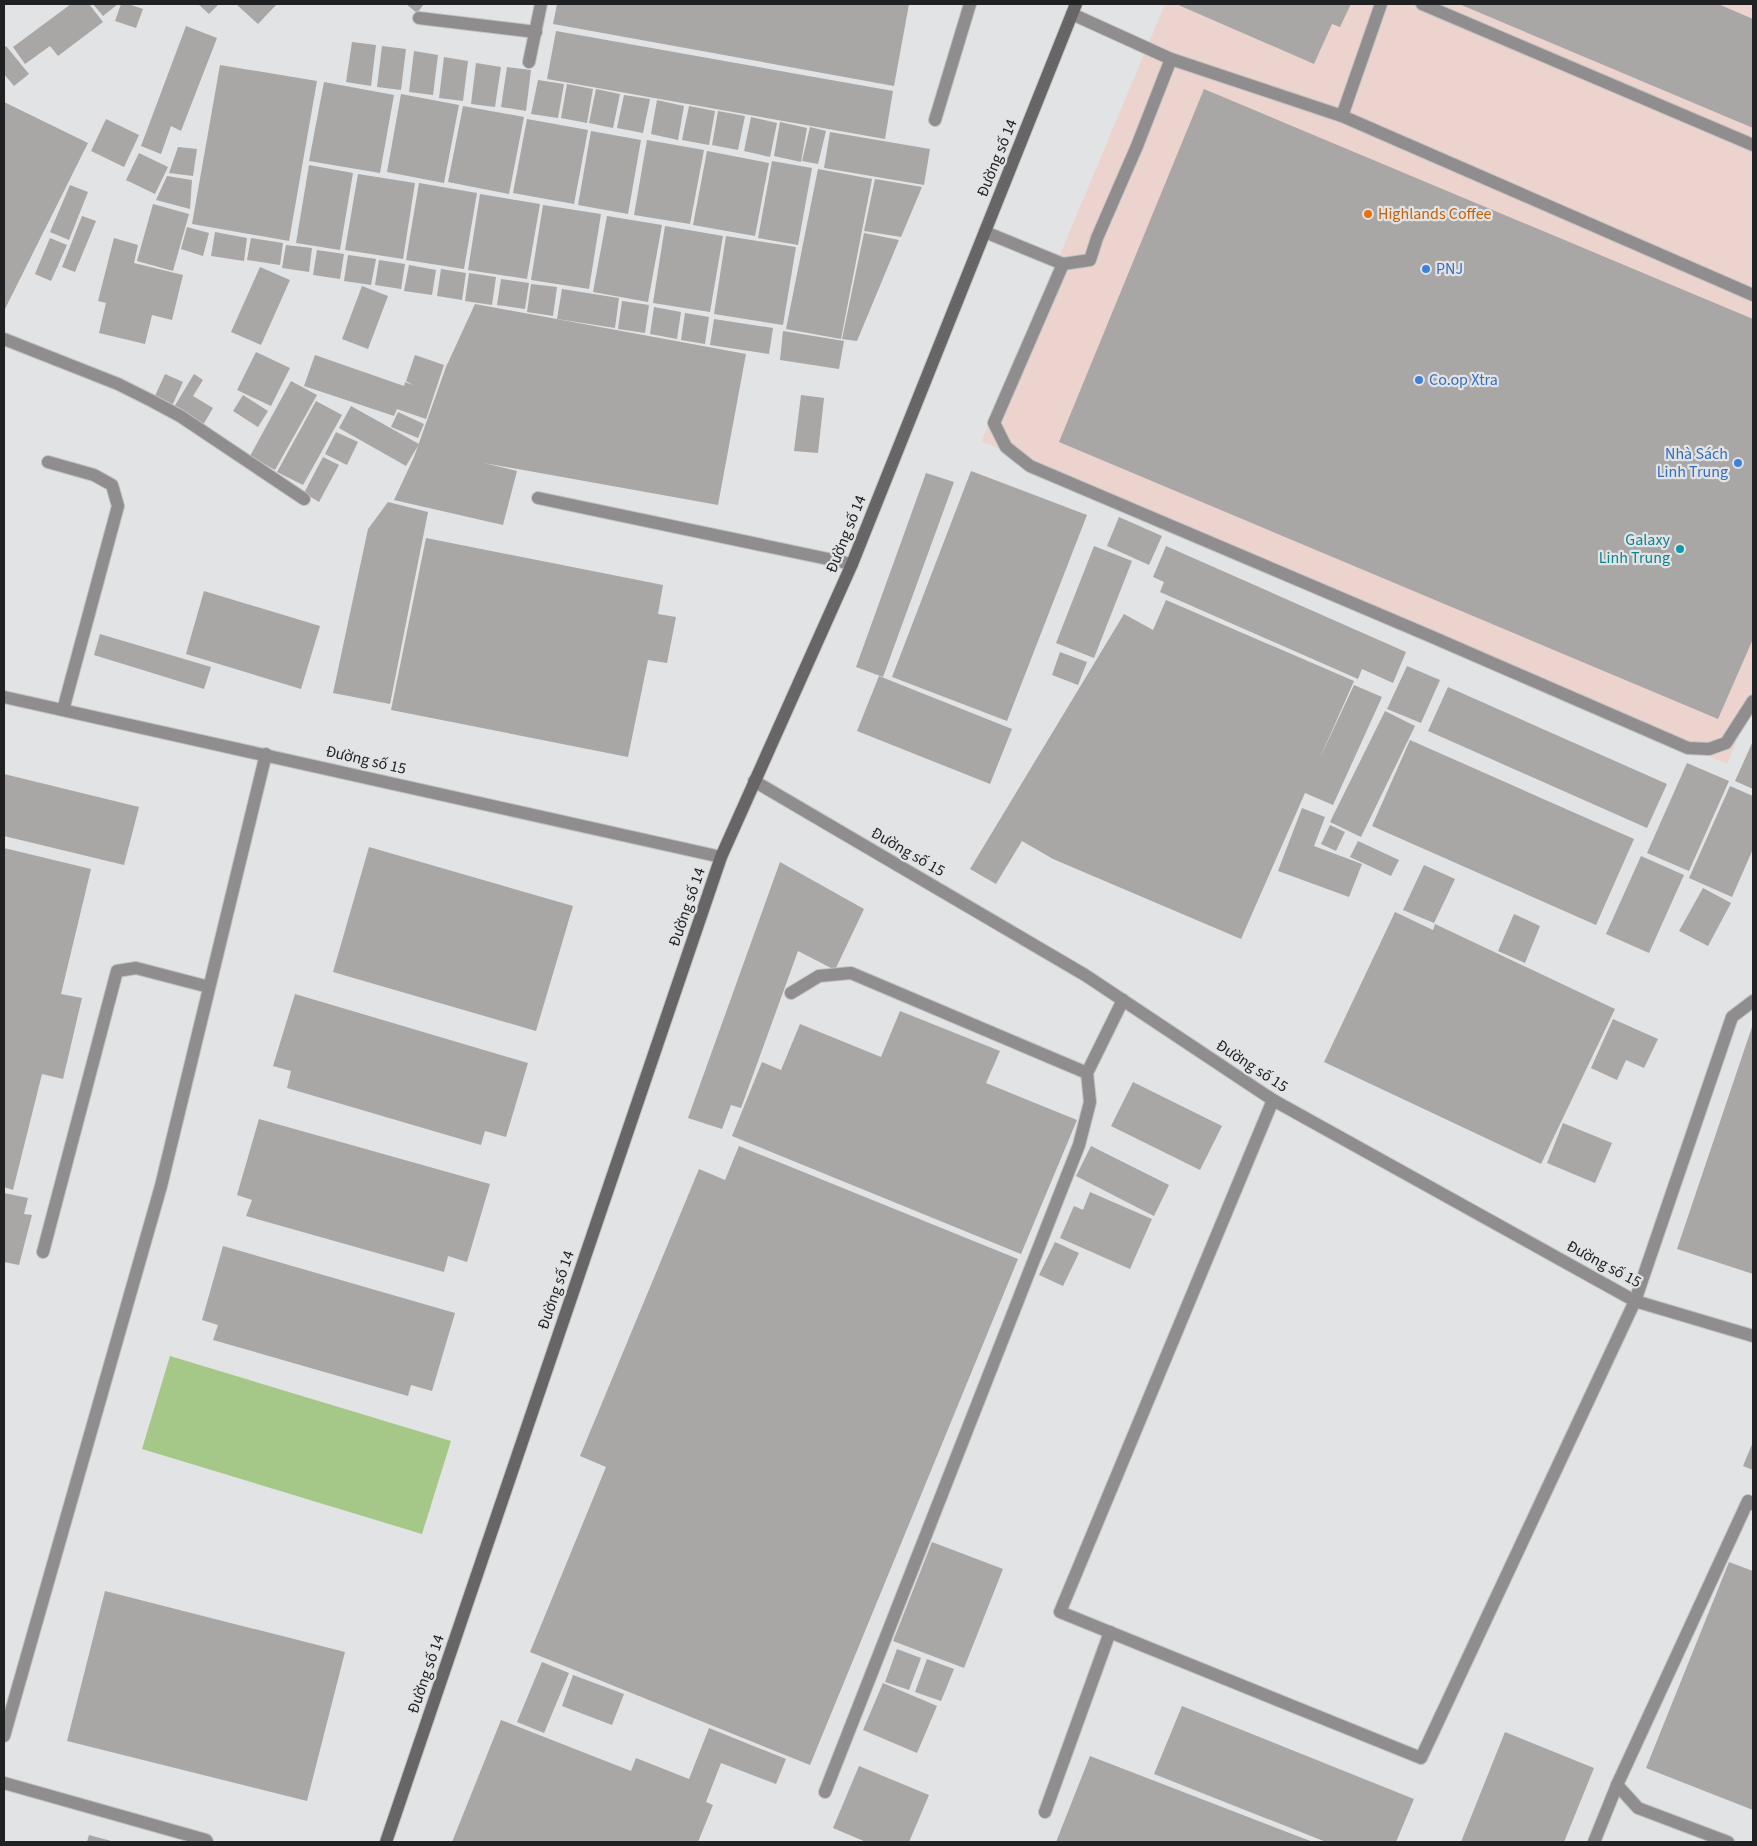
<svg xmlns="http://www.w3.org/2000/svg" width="1757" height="1846" font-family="'Source Sans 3',sans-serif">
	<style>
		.commercial { fill: #edd3cd }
		.green { fill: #a5c787 }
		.building { fill: #a9a6a6 }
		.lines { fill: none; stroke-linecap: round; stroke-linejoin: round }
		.lane-casing { stroke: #bfc0c2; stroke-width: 14 }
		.street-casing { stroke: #bfc0c2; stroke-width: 14 }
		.secondary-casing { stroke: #bfc0c2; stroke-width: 14 }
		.lane { stroke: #8f8d8d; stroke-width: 12 }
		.street { stroke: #8f8d8d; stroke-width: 12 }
		.secondary { stroke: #676565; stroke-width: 12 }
		.food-dot { fill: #e8710a; stroke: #e2e3e5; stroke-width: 2 }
		.shop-dot { fill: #3f7fe0; stroke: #e2e3e5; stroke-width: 2 }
		.culture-dot { fill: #0f9aa8; stroke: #e2e3e5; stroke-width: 2 }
		.labels { text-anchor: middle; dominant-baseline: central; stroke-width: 4.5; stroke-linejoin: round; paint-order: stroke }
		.street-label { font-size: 16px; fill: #202122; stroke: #e2e3e5 }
		.food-label { font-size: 16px; fill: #c56008; stroke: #e2e3e5; text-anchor: start }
		.shop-label { font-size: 16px; fill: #366cbe; stroke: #e2e3e5; text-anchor: start }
		.culture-label { font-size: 16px; fill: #0d838f; stroke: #e2e3e5; text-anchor: end }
	</style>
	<rect width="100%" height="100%" fill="#e2e3e5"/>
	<polygon class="commercial" points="1165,4 1753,4 1753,702 1727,764 982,441"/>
	<polygon class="green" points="170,1356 451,1441 422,1534 142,1449"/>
	<g class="building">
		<polygon points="71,4 89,4 103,22 58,56 50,46 25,64 13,47"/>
		<polygon points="93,4 118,4 103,16"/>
		<polygon points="121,4 128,4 143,9 136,28 115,21"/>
		<polygon points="198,4 219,4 209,14"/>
		<polygon points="236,4 277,4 258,24"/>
		<polygon points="406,4 424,4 417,13"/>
		<polygon points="557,4 909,4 894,86 553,24"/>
		<polygon points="1176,4 1351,4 1340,27 1332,24 1314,64"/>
		<polygon points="1459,4 1718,4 1753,19 1753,128"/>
		<polygon points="186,26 217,38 181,131 171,126 161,154 141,146"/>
		<polygon points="556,31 893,91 885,139 547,79"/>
		<polygon points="352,42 376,45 371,86 346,82"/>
		<polygon points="6,46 29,74 14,86 4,74 4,48"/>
		<polygon points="382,46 406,49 401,90 377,87"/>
		<polygon points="414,51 438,55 433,95 409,92"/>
		<polygon points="444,57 468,61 463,101 439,98"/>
		<polygon points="476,63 501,67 495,107 471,104"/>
		<polygon points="220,65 317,81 289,241 192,224"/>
		<polygon points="507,67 531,70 526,111 501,107"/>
		<polygon points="538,80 564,84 558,118 531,114"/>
		<polygon points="324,82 394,95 380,173 309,161"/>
		<polygon points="567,84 593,89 587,123 561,118"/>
		<polygon points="596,89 620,94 613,128 589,123"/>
		<polygon points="1204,89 1753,319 1753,639 1718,719 1059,442"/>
		<polygon points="401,94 459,105 444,183 387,172"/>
		<polygon points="624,95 650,99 643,133 617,128"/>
		<polygon points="657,100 684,106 678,140 651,134"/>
		<polygon points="4,102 88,143 4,311"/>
		<polygon points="463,106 524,117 509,194 448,182"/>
		<polygon points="689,106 715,111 709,145 682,140"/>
		<polygon points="718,111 745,116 738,150 712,145"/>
		<polygon points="751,117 777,123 770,157 744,151"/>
		<polygon points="106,119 139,135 124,167 91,151"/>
		<polygon points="527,119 588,130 574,204 513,193"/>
		<polygon points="780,122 807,128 801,162 774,156"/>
		<polygon points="810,127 826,131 818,164 802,161"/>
		<polygon points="591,131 641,140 628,214 578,205"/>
		<polygon points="830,132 930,149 924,185 824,168"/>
		<polygon points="647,140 704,150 690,224 634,215"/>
		<polygon points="178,147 197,149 193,176 169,173"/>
		<polygon points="707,151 769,163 755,236 693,225"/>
		<polygon points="139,153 168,167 155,194 126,180"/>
		<polygon points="772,161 812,168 798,245 758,238"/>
		<polygon points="309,165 353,173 340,250 296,243"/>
		<polygon points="818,169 872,179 841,339 786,329"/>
		<polygon points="358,174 415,183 403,259 345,250"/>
		<polygon points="167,176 192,180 190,209 156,200"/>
		<polygon points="875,179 922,187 901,237 864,231"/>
		<polygon points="419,183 477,193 464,269 406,260"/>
		<polygon points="70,185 88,192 69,240 50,232"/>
		<polygon points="480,194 540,204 527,279 468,270"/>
		<polygon points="153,204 189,214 173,271 137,261"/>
		<polygon points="543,205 601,214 589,289 531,280"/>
		<polygon points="82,216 96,221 75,272 62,267"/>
		<polygon points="607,216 662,225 648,302 593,292"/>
		<polygon points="665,226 723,236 710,312 653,303"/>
		<polygon points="187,227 209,233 203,256 181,249"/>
		<polygon points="215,232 247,238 244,261 211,256"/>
		<polygon points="864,233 899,240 857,341 842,339"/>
		<polygon points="726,236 796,247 783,325 714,314"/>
		<polygon points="50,238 67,245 51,281 35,274"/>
		<polygon points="114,238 138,245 134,263 183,275 172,320 152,315 145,344 99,333 106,303 98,301"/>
		<polygon points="251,238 283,243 280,265 247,260"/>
		<polygon points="286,245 312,248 309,272 282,268"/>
		<polygon points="317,250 344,254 340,279 313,275"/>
		<polygon points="348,255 376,259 371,285 344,281"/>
		<polygon points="379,260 405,264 401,289 375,285"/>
		<polygon points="409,265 436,270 432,295 404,291"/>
		<polygon points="260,267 290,280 261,345 231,332"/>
		<polygon points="441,269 466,273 462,300 437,296"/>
		<polygon points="469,273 496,277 492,305 465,301"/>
		<polygon points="501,279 529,283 525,309 497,305"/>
		<polygon points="531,284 557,287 553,316 527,312"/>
		<polygon points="362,286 388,296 368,349 342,339"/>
		<polygon points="562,289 619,298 615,328 557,319"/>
		<polygon points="622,301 649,305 645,333 618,329"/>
		<polygon points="475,304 746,354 718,505 484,463 517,471 503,525 394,500 414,457 446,367"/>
		<polygon points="654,307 681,312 677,339 650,334"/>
		<polygon points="685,313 709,317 705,344 681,340"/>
		<polygon points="714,319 773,328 769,354 710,345"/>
		<polygon points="783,331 844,341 839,369 780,360"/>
		<polygon points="256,352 290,368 271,406 237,390"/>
		<polygon points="315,355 404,386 405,382 413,385 406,381 415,355 444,365 426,419 397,409 394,416 304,386"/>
		<polygon points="165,374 183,382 172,406 154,398"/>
		<polygon points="194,374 203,380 193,396 213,408 203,425 174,407"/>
		<polygon points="291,381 317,395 275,470 250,456"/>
		<polygon points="243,395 268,411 258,427 233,411"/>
		<polygon points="801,395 824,398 818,453 794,451"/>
		<polygon points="316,401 342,415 303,485 277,472"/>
		<polygon points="351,406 419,444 406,466 339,428"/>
		<polygon points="398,412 424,424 418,438 391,427"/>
		<polygon points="336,432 358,442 347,465 325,454"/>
		<polygon points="323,457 339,465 319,502 304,493"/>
		<polygon points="971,471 1087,515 1007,721 892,677"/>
		<polygon points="926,473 954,482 883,677 856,667"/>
		<polygon points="388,502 428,512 390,704 333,693 368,529"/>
		<polygon points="1119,517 1162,536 1149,565 1107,546"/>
		<polygon points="426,538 663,585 658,614 676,617 667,663 648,660 628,757 391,710"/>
		<polygon points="1094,546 1132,561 1094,658 1056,643"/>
		<polygon points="1166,546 1406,652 1393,683 1362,669 1358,679 1160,592 1164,582 1153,577"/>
		<polygon points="204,591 320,626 301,689 186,654"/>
		<polygon points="1166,600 1354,681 1319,760 1354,685 1382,697 1333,805 1305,793 1241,939 1053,859 1022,841 996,884 970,869 1124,614 1153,630"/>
		<polygon points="100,634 211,667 204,689 94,655"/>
		<polygon points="1060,652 1087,662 1078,685 1052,675"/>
		<polygon points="1407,666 1440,680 1421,723 1387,709"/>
		<polygon points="879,676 1012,729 990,784 857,731"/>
		<polygon points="1448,687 1667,784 1647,828 1428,731"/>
		<polygon points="1385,711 1415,726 1361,837 1330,822"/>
		<polygon points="1410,740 1634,839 1596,925 1372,826"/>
		<polygon points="1753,741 1753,789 1735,781"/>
		<polygon points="1687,763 1729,781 1689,871 1647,853"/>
		<polygon points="4,774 139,807 124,865 4,836"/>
		<polygon points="1730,786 1753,796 1753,849 1732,897 1689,878"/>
		<polygon points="1302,808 1325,817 1314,846 1362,864 1349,897 1278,871"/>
		<polygon points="1330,825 1345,832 1336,851 1321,844"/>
		<polygon points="1358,841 1399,860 1391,876 1350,857"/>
		<polygon points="369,847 573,906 536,1031 333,972"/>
		<polygon points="4,848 91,869 61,994 82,998 63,1079 42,1074 13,1190 4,1187"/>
		<polygon points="1641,856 1684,875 1649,953 1606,934"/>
		<polygon points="780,862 864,909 835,970 798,951 741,1108 731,1105 722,1129 688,1118"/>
		<polygon points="1424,865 1455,879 1434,923 1403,910"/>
		<polygon points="1703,888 1731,903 1708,946 1679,931"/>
		<polygon points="1395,912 1433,930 1435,924 1615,1009 1541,1164 1324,1062"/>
		<polygon points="1514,914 1540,926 1525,963 1498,951"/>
		<polygon points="295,994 528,1063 506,1137 485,1131 481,1145 287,1088 291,1071 273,1066"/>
		<polygon points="900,1011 1000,1051 986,1083 1077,1120 1021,1254 732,1136 762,1062 781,1070 800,1024 881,1057"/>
		<polygon points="1613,1019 1658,1039 1644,1068 1626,1060 1617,1080 1591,1068"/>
		<polygon points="1753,1024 1753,1274 1677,1249"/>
		<polygon points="1133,1082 1222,1126 1200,1170 1111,1126"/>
		<polygon points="259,1119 490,1184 467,1262 448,1256 444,1272 246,1216 252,1200 237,1195"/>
		<polygon points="1563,1123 1612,1143 1595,1183 1547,1163"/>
		<polygon points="739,1146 1018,1259 810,1765 530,1652 606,1467 580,1456 699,1169 725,1180"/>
		<polygon points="1091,1146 1169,1185 1154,1216 1076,1176"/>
		<polygon points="1090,1192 1152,1219 1130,1269 1060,1238 1074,1206 1083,1210"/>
		<polygon points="4,1193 28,1198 24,1214 32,1215 19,1265 4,1262"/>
		<polygon points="1055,1242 1079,1253 1063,1286 1039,1275"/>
		<polygon points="223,1246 455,1313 432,1391 411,1385 408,1396 213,1340 218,1325 202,1320"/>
		<polygon points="1753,1442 1753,1470 1743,1466"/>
		<polygon points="932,1542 1003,1569 964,1668 893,1641"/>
		<polygon points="1729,1562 1753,1571 1753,1810 1646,1768"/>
		<polygon points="105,1591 345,1652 307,1801 67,1741"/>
		<polygon points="897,1649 921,1658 909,1690 885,1682"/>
		<polygon points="927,1659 954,1669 941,1701 915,1692"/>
		<polygon points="542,1662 569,1673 544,1733 517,1722"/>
		<polygon points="573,1675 624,1694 612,1725 562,1706"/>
		<polygon points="883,1683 937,1706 917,1753 863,1730"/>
		<polygon points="1182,1706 1414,1799 1396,1842 1326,1842 1154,1774"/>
		<polygon points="501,1720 631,1771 636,1758 689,1779 709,1728 786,1759 776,1784 721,1763 706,1802 713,1805 698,1842 452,1842"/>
		<polygon points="1505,1732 1594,1768 1564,1842 1461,1842"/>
		<polygon points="1090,1756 1313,1842 1056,1842"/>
		<polygon points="859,1766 929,1795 909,1842 866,1842 833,1828"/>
		<polygon points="89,1835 115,1842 87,1842"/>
	</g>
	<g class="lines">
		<defs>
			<g id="lane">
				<polyline points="1422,4 1753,145"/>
				<polyline points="1072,14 1171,59 1342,116 1753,295"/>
				<polyline points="419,18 536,32"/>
				<polyline points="529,62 541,4"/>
				<polyline points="1342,116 1381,4"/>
				<polyline points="935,120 970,4"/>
				<polyline points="985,232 1063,264 1090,260 1097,238 1137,146 1171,59"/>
				<polyline points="1063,264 994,423 1006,447 1030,466 1430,636 1688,748 1709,749 1726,743 1753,701"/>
				<polyline points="4,339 118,384 152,401 180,416 304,499"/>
				<polyline points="48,462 94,475 112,485 118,506 63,710"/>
				<polyline points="538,498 852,564"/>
				<polyline points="791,993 819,976 851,973 1087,1073"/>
				<polyline points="1273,1100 1060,1612 1421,1758 1635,1301 1732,1017 1753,1001"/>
				<polyline points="43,1252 117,971 136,968 209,987"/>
				<polyline points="4,1783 206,1840 207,1842"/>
				<polyline points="825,1792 1079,1145 1090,1102 1087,1073 1123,1000"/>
				<polyline points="1045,1812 1110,1632"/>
				<polyline points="1594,1842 1617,1785"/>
				<polyline points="1728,1842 1638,1808 1617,1785 1748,1501 1753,1504"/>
			</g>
			<g id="street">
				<polyline points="4,697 721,857"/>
				<polyline points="754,781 1085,975 1273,1100 1635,1301 1753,1336"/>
				<polyline points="4,1736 161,1186 266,754"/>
			</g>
			<polyline id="secondary" points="386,1842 721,857 852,564 1076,4"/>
		</defs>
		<use href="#lane" class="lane-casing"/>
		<use href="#street" class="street-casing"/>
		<use href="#secondary" class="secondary-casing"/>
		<use href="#lane" class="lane"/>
		<use href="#street" class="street"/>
		<use href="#secondary" class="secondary"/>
	</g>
	<circle class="food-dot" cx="1368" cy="214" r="5"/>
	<g class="shop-dot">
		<circle cx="1426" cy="269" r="5"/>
		<circle cx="1419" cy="380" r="5"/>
		<circle cx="1738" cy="463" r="5"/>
	</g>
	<circle class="culture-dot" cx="1680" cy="549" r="5"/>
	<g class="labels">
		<g class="street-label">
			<text transform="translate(997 158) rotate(-68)">Đường số 14</text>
			<text transform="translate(846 534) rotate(-68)">Đường số 14</text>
			<text transform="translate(366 760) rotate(13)">Đường số 15</text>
			<text transform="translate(908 852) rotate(30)">Đường số 15</text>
			<text transform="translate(687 907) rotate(-71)">Đường số 14</text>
			<text transform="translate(1252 1066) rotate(33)">Đường số 15</text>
			<text transform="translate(1604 1264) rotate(28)">Đường số 15</text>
			<text transform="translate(556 1290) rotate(-71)">Đường số 14</text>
			<text transform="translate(426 1674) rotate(-71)">Đường số 14</text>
		</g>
		<g class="food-label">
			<text x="1378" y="214">Highlands Coffee</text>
		</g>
		<g class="shop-label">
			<text x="1436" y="269">PNJ</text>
			<text x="1429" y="380">Co.op Xtra</text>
			<text x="1728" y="454" text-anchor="end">Nhà Sách<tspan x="1728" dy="18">Linh Trung</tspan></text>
		</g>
		<g class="culture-label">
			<text x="1670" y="540">Galaxy<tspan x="1670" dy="18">Linh Trung</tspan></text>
		</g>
	</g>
	<rect width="1757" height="1846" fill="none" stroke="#202122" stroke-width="10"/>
</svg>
